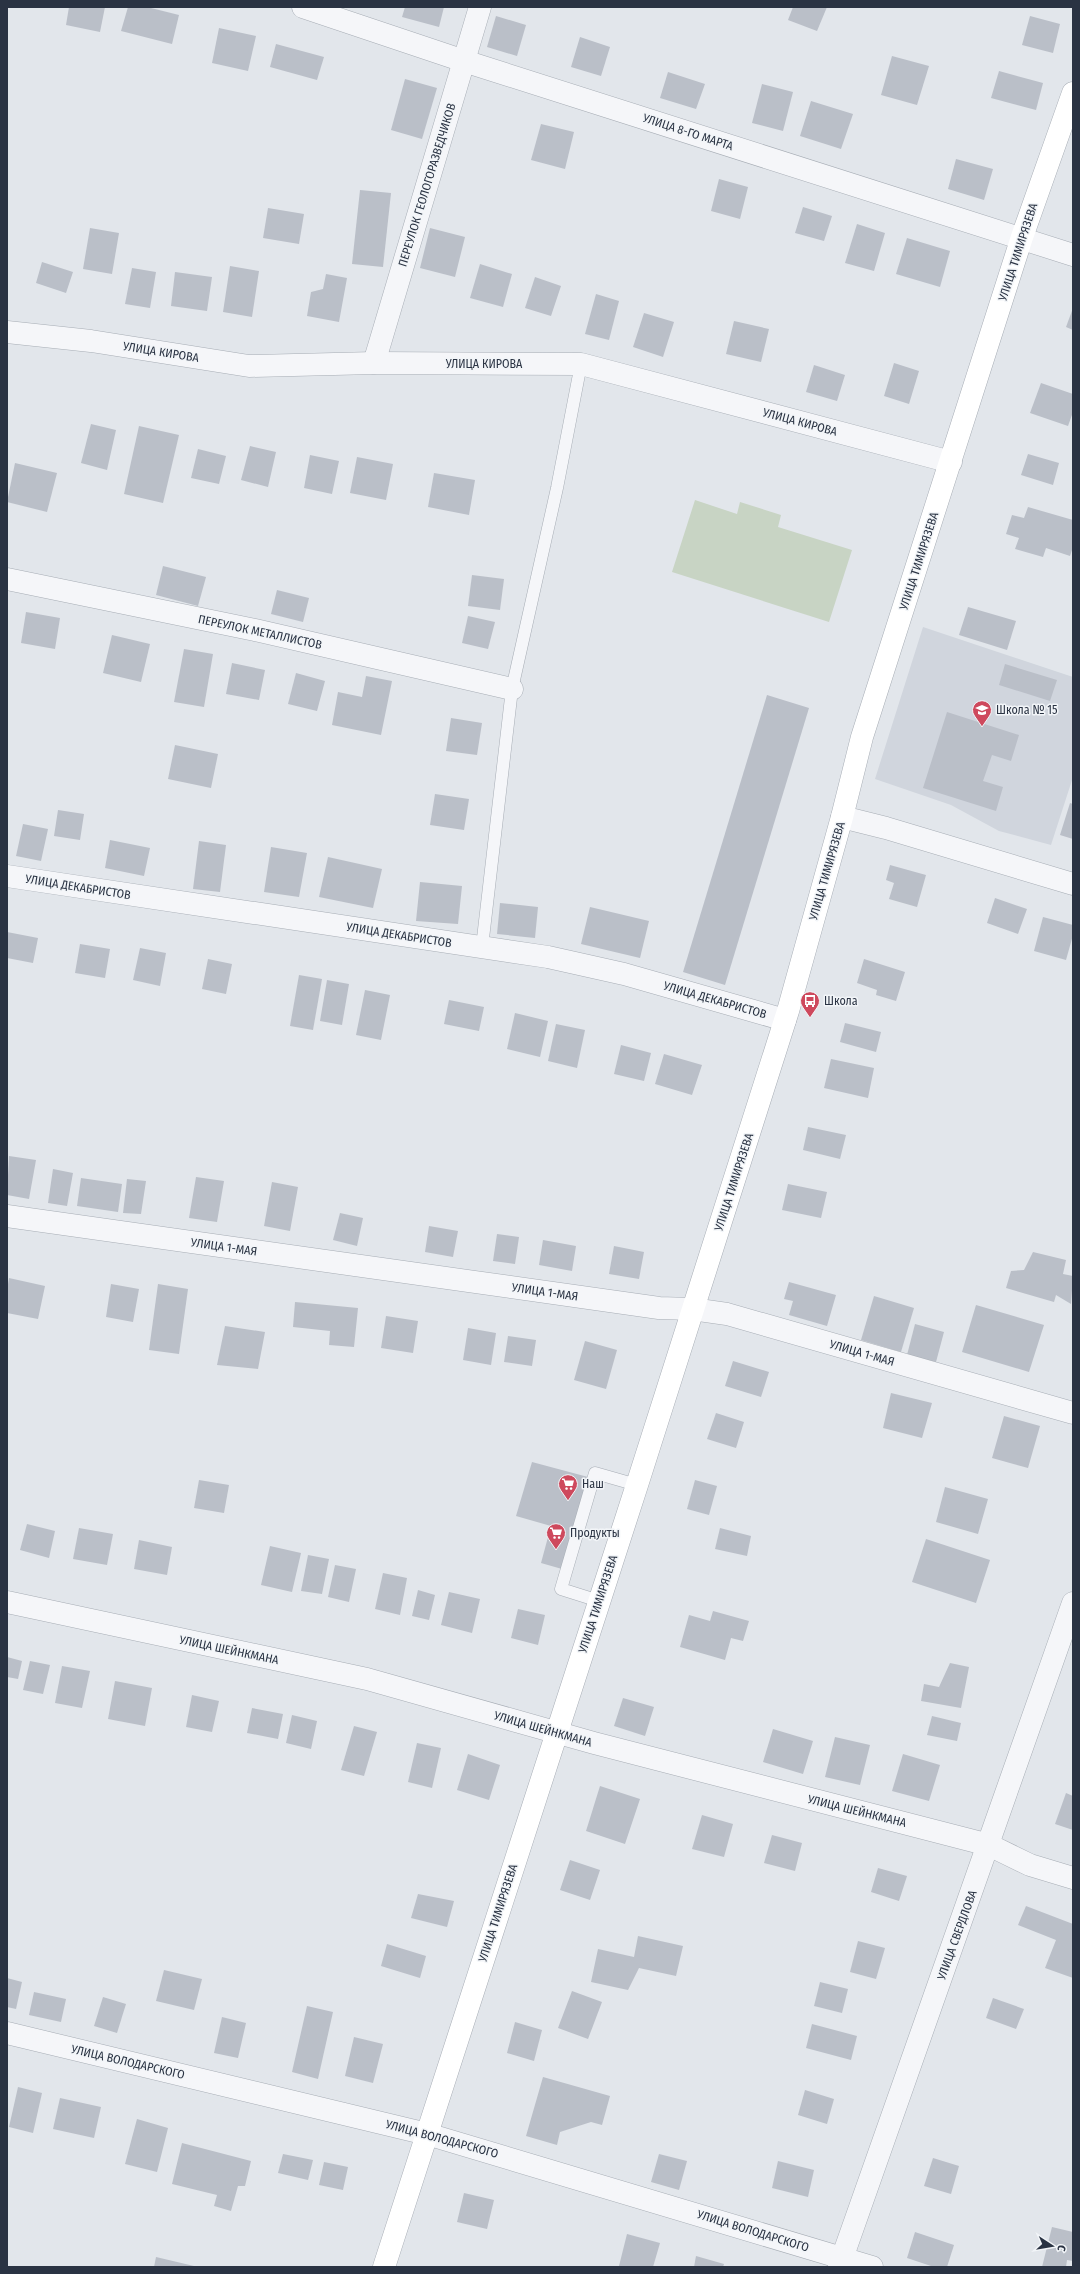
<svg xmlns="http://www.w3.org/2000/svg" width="1080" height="2274" font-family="'Fira Sans Condensed',sans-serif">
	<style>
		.built { fill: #d0d5dd }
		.green { fill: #c8d4c4 }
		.building { fill: #babfc8 }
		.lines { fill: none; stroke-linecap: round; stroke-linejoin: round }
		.service-casing { stroke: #a7adb5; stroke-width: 13 }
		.minor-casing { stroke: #a7adb5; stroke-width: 23 }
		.tertiary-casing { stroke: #a7adb5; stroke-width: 23 }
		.secondary-casing { stroke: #a7adb5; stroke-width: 23 }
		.service { stroke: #f5f6f9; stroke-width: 12 }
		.minor { stroke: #f5f6f9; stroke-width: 22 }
		.tertiary { stroke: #f5f6f9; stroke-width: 22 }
		.secondary { stroke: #fff; stroke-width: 22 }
		.labels { text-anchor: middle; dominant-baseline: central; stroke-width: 3; stroke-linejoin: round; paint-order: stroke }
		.street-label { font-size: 12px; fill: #2a3343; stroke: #f2f5f8 }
		.poi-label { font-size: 12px; fill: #2a3343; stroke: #f2f5f8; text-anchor: start }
	</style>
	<rect width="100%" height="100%" fill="#e2e6eb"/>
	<polygon class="built" points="923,627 1073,677 1073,777 1051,845 999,831 951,805 875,779"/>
	<polygon class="green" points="695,500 737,514 740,502 781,515 778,527 852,550 829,622 672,572"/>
	<g class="building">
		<polygon points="69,7 105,7 100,32 66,25"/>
		<polygon points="128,7 147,7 179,15 172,44 121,31"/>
		<polygon points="405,7 444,7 439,27 402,17"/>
		<polygon points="793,7 827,7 817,31 788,20"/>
		<polygon points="496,16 526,25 517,56 487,47"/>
		<polygon points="1030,16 1060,24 1053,53 1022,45"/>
		<polygon points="219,28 256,36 248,71 212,63"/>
		<polygon points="580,37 610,47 601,76 571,67"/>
		<polygon points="276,44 324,57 317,80 270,67"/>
		<polygon points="892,56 929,66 917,105 881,95"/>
		<polygon points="999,71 1043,83 1036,110 991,98"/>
		<polygon points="668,72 705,84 696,109 660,98"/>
		<polygon points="405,79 437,88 422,139 391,130"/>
		<polygon points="762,84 793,92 783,131 752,123"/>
		<polygon points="811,101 853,114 841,149 800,136"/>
		<polygon points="541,124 574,132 565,169 531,160"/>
		<polygon points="956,159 993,169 984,200 948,189"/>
		<polygon points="719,179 748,187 740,219 711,211"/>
		<polygon points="360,190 391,193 383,267 352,264"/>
		<polygon points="803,207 832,216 824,241 795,233"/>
		<polygon points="268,208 304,214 299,244 263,238"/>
		<polygon points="857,224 885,233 874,271 845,263"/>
		<polygon points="90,228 119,233 112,274 83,269"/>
		<polygon points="430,228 465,237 455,277 420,268"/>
		<polygon points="907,238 950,251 940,287 896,274"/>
		<polygon points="42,262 73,272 66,293 36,283"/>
		<polygon points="480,264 512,274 503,307 470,298"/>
		<polygon points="230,266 259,271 252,317 223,312"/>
		<polygon points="132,268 156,272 150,308 125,304"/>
		<polygon points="175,272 212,277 207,311 171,306"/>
		<polygon points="326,274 347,278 339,322 307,316 311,292 323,289"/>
		<polygon points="535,277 561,286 551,316 525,308"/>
		<polygon points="596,294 619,301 609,340 585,334"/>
		<polygon points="1073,308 1073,330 1066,327"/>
		<polygon points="644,313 674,322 663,357 633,347"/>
		<polygon points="734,321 769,329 761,362 726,354"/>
		<polygon points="894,363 919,371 909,404 884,396"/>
		<polygon points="814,365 845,375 837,401 806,392"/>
		<polygon points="1041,383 1073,394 1073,412 1068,426 1030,413"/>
		<polygon points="91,424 116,430 107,470 81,463"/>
		<polygon points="139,426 179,435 163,503 124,494"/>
		<polygon points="250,446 276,452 268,487 241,480"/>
		<polygon points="198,449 226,456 219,484 191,478"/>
		<polygon points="1028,454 1059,463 1053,485 1021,475"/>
		<polygon points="310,455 339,461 332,494 304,488"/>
		<polygon points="357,457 393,464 386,500 350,493"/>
		<polygon points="15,463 57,473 47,512 7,502"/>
		<polygon points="434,473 475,480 469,515 428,507"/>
		<polygon points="1028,507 1073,520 1073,547 1070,556 1046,548 1043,557 1015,549 1019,538 1006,534 1012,515 1024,518"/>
		<polygon points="163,566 206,577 198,606 156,595"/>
		<polygon points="472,575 504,579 500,610 468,606"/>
		<polygon points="277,590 309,598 303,622 271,614"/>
		<polygon points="968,607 1016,621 1007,650 959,635"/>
		<polygon points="26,612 60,618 55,649 21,643"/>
		<polygon points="468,616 495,622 488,649 462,643"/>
		<polygon points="112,635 150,644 141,682 103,673"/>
		<polygon points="184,649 213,654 204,707 174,702"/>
		<polygon points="232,663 265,670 259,700 226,694"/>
		<polygon points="1005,664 1057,680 1050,701 999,685"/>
		<polygon points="296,673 325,681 317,711 288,704"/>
		<polygon points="366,676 392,681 381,735 332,725 338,692 362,697"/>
		<polygon points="767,695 809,708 725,985 683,972"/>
		<polygon points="947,712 1019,735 1011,761 992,755 983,781 1003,787 996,811 923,788"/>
		<polygon points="451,718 482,723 477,755 446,751"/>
		<polygon points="175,745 218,754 211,788 168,779"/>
		<polygon points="435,794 469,799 464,830 430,825"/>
		<polygon points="1070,803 1073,804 1073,839 1060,835"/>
		<polygon points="58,810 84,814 80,840 54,836"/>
		<polygon points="23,824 48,829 41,861 16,856"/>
		<polygon points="110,840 150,848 144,876 105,868"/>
		<polygon points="199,841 226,845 220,892 193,889"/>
		<polygon points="271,847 307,853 299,897 264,892"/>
		<polygon points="328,857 382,869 373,908 319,897"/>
		<polygon points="890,865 926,875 917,907 889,899 894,883 886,880"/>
		<polygon points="420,882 462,886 458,924 416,921"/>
		<polygon points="995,898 1027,909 1018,934 987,923"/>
		<polygon points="500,903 538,907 535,938 497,934"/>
		<polygon points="590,907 649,921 640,958 581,944"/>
		<polygon points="1043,917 1073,925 1073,935 1066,960 1034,951"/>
		<polygon points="7,932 38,938 33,963 7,958"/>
		<polygon points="80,944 110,949 105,978 75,973"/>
		<polygon points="140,948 166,953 160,986 133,980"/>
		<polygon points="208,959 232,964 226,994 202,989"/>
		<polygon points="864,959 905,972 896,1001 876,995 877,990 857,983"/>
		<polygon points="299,975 322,979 313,1030 290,1026"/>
		<polygon points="327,980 349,984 342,1025 320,1021"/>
		<polygon points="365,990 390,995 381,1040 356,1035"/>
		<polygon points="449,1000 484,1007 479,1031 444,1024"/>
		<polygon points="515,1013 548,1021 540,1057 507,1049"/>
		<polygon points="845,1023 881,1032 876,1052 840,1042"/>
		<polygon points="556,1024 585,1030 577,1068 548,1061"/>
		<polygon points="621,1045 651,1053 644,1081 614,1074"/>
		<polygon points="664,1054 702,1065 692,1095 655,1084"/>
		<polygon points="831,1059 874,1068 868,1098 824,1088"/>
		<polygon points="808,1127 846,1135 840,1159 803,1150"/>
		<polygon points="9,1156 36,1160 29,1199 7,1195"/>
		<polygon points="53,1169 73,1173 67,1206 48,1203"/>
		<polygon points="196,1177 224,1181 217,1222 189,1218"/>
		<polygon points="81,1178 122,1184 118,1212 77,1206"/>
		<polygon points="127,1179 146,1181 141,1214 123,1213"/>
		<polygon points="272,1182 298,1187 290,1231 264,1226"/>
		<polygon points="788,1184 827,1192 821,1218 782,1210"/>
		<polygon points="340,1213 363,1218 357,1246 333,1240"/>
		<polygon points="429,1226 458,1231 453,1257 425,1252"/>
		<polygon points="497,1234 519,1237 515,1264 493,1261"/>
		<polygon points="543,1240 576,1246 572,1271 539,1265"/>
		<polygon points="614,1246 644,1252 639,1279 609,1274"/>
		<polygon points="1033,1252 1066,1260 1063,1274 1073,1276 1071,1304 1056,1295 1054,1302 1006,1288 1011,1271 1024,1270"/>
		<polygon points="9,1278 45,1286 38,1319 7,1313 7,1290"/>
		<polygon points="789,1282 836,1295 827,1326 789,1315 793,1301 784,1299"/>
		<polygon points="111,1284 139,1289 133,1322 106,1317"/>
		<polygon points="158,1284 188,1289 179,1354 149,1350"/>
		<polygon points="874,1296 914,1308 901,1352 861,1340"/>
		<polygon points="295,1302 358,1308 354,1347 329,1345 330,1331 293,1327"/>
		<polygon points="976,1305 1044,1325 1029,1372 962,1352"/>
		<polygon points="386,1316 418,1321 413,1353 381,1348"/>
		<polygon points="915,1324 944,1332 936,1362 907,1355"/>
		<polygon points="225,1326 265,1332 258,1369 217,1365"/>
		<polygon points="468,1328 496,1333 491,1365 463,1360"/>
		<polygon points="508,1336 536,1340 532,1366 504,1362"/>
		<polygon points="585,1341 617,1350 606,1389 574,1380"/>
		<polygon points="733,1361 769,1372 761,1397 725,1386"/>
		<polygon points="891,1393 932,1403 922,1438 883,1428"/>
		<polygon points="716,1413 744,1422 736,1448 707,1439"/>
		<polygon points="1004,1416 1040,1426 1028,1468 992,1458"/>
		<polygon points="532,1462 588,1477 562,1569 541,1563 551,1526 516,1516"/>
		<polygon points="199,1480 229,1485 224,1513 194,1508"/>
		<polygon points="695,1480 717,1486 709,1515 687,1509"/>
		<polygon points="945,1487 988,1499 978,1534 936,1522"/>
		<polygon points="27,1524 55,1531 49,1558 20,1550"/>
		<polygon points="79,1528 113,1534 107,1565 73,1559"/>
		<polygon points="720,1528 751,1536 747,1556 715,1549"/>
		<polygon points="926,1539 990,1560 976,1603 912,1582"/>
		<polygon points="139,1540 172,1547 167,1575 134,1569"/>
		<polygon points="270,1546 301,1553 292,1592 261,1585"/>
		<polygon points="308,1555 329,1559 322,1594 301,1591"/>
		<polygon points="335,1565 356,1569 349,1602 328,1597"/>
		<polygon points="383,1573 407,1578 400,1615 375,1609"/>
		<polygon points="418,1590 435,1595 429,1620 412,1616"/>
		<polygon points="449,1592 480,1599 472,1633 441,1625"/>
		<polygon points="518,1609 545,1615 538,1645 511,1638"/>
		<polygon points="713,1611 749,1621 743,1641 731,1638 725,1660 680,1647 689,1615 710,1621"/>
		<polygon points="7,1657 22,1661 18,1679 7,1677"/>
		<polygon points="30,1661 50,1665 43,1694 23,1690"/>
		<polygon points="950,1663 969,1667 961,1708 921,1701 924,1684 939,1687"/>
		<polygon points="62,1666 90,1671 82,1708 55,1703"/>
		<polygon points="115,1681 152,1688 145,1726 108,1719"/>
		<polygon points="192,1695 219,1701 212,1732 186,1727"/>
		<polygon points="623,1698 654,1707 645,1736 614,1726"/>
		<polygon points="252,1708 283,1714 278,1739 247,1733"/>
		<polygon points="292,1715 317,1721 311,1749 286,1743"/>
		<polygon points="932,1716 961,1723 957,1741 927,1735"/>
		<polygon points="354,1726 377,1732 364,1776 341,1770"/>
		<polygon points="773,1729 813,1741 803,1774 763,1762"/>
		<polygon points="835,1737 870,1745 860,1785 825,1777"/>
		<polygon points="417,1743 441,1748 432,1788 408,1782"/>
		<polygon points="468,1754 500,1765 489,1800 457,1790"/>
		<polygon points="903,1754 940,1765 929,1801 892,1791"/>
		<polygon points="600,1786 640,1799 625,1844 586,1831"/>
		<polygon points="1066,1793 1073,1796 1073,1830 1055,1824"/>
		<polygon points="702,1815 733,1824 724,1857 692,1849"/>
		<polygon points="772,1835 802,1843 795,1871 764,1863"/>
		<polygon points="570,1860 600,1870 590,1900 560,1890"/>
		<polygon points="878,1868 907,1876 899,1901 871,1892"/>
		<polygon points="418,1894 454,1901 447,1927 411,1918"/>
		<polygon points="1026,1906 1073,1924 1073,1978 1045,1968 1056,1940 1018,1925"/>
		<polygon points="638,1936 683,1946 676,1976 639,1968 628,1990 591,1982 598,1949 634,1957"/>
		<polygon points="858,1941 885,1948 876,1979 850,1972"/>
		<polygon points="387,1944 426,1956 420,1978 381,1966"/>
		<polygon points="164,1970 202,1979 194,2010 156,2001"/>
		<polygon points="7,1978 22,1982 16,2009 7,2007"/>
		<polygon points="820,1982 848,1989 842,2013 814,2006"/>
		<polygon points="572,1991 602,2002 588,2039 558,2028"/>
		<polygon points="34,1992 66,1999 61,2022 29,2015"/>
		<polygon points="103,1997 126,2004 117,2033 94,2026"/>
		<polygon points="993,1998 1024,2009 1016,2029 986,2018"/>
		<polygon points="307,2006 333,2012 318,2079 292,2072"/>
		<polygon points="222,2017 246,2023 238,2058 214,2053"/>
		<polygon points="515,2022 542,2030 534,2061 507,2053"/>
		<polygon points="812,2024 857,2036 851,2060 806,2048"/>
		<polygon points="354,2037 383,2044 373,2083 345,2076"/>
		<polygon points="543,2077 610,2096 602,2125 591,2122 560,2132 557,2145 526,2136"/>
		<polygon points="18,2087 42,2093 33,2133 9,2127"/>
		<polygon points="805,2090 834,2099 827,2124 798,2115"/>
		<polygon points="60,2098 101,2107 94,2138 53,2129"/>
		<polygon points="137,2119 168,2128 157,2172 125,2164"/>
		<polygon points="182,2143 251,2161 245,2186 238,2186 231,2211 214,2206 217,2195 172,2184"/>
		<polygon points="283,2154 313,2160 308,2180 278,2173"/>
		<polygon points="659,2154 687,2161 679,2190 651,2182"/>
		<polygon points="933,2158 959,2166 951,2194 924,2186"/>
		<polygon points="778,2161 814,2170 808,2197 772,2188"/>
		<polygon points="324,2162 348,2167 343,2190 319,2185"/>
		<polygon points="464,2193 494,2200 487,2229 457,2222"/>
		<polygon points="1052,2227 1073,2232 1073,2261 1067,2260 1066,2267 1042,2267"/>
		<polygon points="915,2232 954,2245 947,2267 934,2267 907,2258"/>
		<polygon points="627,2234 660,2243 653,2267 619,2266"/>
		<polygon points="696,2256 724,2264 723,2267 694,2267"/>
		<polygon points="156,2257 194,2266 194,2267 154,2267"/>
	</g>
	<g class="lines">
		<defs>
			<g id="service">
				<polyline points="482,947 512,689 557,488 581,364"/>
				<polyline points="599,1601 561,1589 595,1473 637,1485"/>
			</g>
			<g id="minor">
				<polyline points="303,7 464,61 1073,255"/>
				<polyline points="7,332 91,341 249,366 374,363 581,364 951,462"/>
				<polyline points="374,363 480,7"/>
				<polyline points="7,579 255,630 512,689"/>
				<polyline points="7,1216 659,1308 692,1309 727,1314 1073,1413"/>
				<polyline points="7,1602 367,1679 594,1743 989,1845 1030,1865 1073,1878"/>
				<polyline points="7,2033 427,2134 872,2267"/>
				<polyline points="839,2267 1073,1603"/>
			</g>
			<g id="tertiary">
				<polyline points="842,817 886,828 1073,884"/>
				<polyline points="7,876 548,957 624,974 785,1020"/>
			</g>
			<polyline id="secondary" points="384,2267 637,1485 788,1011 842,817 862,737 1022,237 1073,93"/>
		</defs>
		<use href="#service" class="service-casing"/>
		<use href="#minor" class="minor-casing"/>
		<use href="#tertiary" class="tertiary-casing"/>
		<use href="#secondary" class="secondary-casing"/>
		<use href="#service" class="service"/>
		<use href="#minor" class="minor"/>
		<use href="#tertiary" class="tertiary"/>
		<use href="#secondary" class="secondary"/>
	</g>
	<defs>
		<symbol id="school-pin" viewBox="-11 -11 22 30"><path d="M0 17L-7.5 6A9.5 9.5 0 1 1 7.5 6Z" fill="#ce495d" stroke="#f2f5f8"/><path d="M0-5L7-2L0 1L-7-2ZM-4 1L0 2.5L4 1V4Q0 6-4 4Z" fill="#fff"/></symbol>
		<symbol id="bus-pin" viewBox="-11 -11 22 30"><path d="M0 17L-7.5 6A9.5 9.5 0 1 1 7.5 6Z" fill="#ce495d" stroke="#f2f5f8"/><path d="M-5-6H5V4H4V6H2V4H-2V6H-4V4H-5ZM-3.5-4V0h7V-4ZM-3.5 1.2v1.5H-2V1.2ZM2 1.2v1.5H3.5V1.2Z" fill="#fff"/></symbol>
		<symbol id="supermarket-pin" viewBox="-11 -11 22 30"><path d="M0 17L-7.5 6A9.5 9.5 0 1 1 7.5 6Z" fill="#ce495d" stroke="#f2f5f8"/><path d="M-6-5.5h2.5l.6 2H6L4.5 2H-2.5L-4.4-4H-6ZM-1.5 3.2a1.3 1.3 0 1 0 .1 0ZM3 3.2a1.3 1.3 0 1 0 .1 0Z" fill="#fff"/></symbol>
	</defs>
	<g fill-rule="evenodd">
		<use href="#school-pin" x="971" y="699" width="22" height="30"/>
		<use href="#bus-pin" x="799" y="990" width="22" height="30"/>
		<use href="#supermarket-pin" x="557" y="1473" width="22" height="30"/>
		<use href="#supermarket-pin" x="545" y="1522" width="22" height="30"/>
	</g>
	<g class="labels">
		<g class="street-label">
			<text transform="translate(688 132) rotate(18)">УЛИЦА 8-ГО МАРТА</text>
			<text transform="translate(427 185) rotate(-73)">ПЕРЕУЛОК ГЕОЛОГОРАЗВЕДЧИКОВ</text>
			<text transform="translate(1018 252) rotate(-72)">УЛИЦА ТИМИРЯЗЕВА</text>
			<text transform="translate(161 352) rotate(9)">УЛИЦА КИРОВА</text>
			<text x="484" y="364">УЛИЦА КИРОВА</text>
			<text transform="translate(800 422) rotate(15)">УЛИЦА КИРОВА</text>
			<text transform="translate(919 561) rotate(-72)">УЛИЦА ТИМИРЯЗЕВА</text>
			<text transform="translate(260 632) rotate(12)">ПЕРЕУЛОК МЕТАЛЛИСТОВ</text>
			<text transform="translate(827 871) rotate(-74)">УЛИЦА ТИМИРЯЗЕВА</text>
			<text transform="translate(78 887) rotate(9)">УЛИЦА ДЕКАБРИСТОВ</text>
			<text transform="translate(399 935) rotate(9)">УЛИЦА ДЕКАБРИСТОВ</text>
			<text transform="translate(715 1000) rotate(16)">УЛИЦА ДЕКАБРИСТОВ</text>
			<text transform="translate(734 1182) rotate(-72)">УЛИЦА ТИМИРЯЗЕВА</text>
			<text transform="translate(224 1247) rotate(8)">УЛИЦА 1-МАЯ</text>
			<text transform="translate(545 1292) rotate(8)">УЛИЦА 1-МАЯ</text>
			<text transform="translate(862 1353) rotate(16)">УЛИЦА 1-МАЯ</text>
			<text transform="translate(598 1604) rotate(-72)">УЛИЦА ТИМИРЯЗЕВА</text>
			<text transform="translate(229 1650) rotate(12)">УЛИЦА ШЕЙНКМАНА</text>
			<text transform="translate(543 1729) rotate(16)">УЛИЦА ШЕЙНКМАНА</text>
			<text transform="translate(857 1811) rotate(14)">УЛИЦА ШЕЙНКМАНА</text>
			<text transform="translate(498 1913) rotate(-72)">УЛИЦА ТИМИРЯЗЕВА</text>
			<text transform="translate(957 1935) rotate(-70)">УЛИЦА СВЕРДЛОВА</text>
			<text transform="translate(128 2062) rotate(13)">УЛИЦА ВОЛОДАРСКОГО</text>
			<text transform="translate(442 2139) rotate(15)">УЛИЦА ВОЛОДАРСКОГО</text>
			<text transform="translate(753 2231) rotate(17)">УЛИЦА ВОЛОДАРСКОГО</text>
		</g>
		<g class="poi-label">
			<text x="996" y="710">Школа № 15</text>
			<text x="824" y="1001">Школа</text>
			<text x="582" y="1484">Наш</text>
			<text x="570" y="1533">Продукты</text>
		</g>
	</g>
	<rect width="1080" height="2274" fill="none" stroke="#2a3343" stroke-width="16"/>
	<g transform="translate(1052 2246) rotate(102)" stroke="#f2f5f8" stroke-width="3" paint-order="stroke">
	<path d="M0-3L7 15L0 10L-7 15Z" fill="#2a3343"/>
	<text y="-6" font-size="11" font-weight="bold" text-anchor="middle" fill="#2a3343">С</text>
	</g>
</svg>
